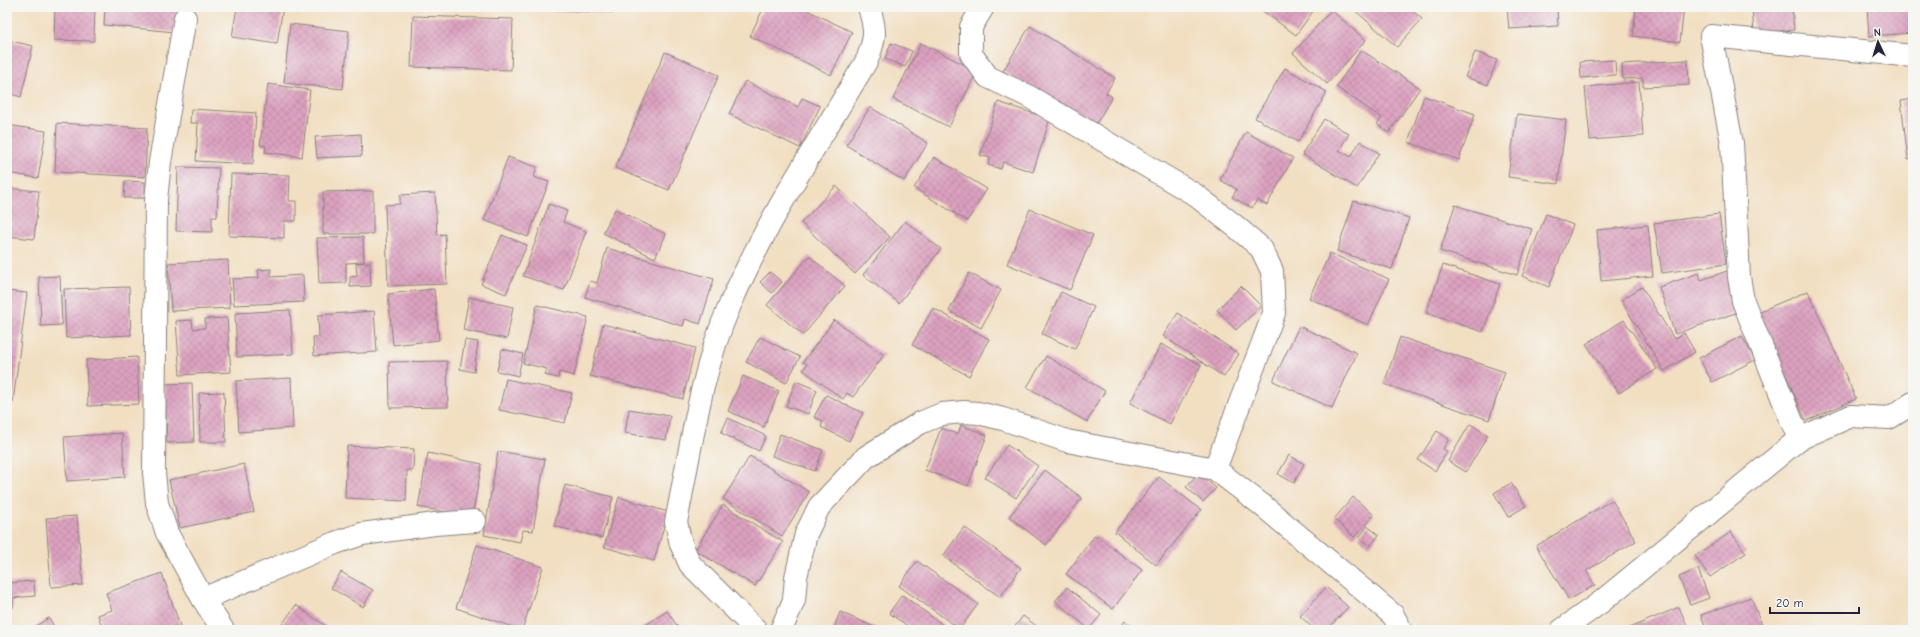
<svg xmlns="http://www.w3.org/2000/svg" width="1920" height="637" font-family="'Comic Neue',sans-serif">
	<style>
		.building { fill: url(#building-cross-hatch) }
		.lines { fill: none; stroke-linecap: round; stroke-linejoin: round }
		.minor-casing { stroke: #8a807e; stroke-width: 24 }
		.minor { stroke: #fff; stroke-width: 22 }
	</style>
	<defs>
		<pattern id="building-cross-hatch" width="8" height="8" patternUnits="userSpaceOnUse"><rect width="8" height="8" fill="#dca1bf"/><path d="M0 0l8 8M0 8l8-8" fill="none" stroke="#bc8aa5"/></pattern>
	</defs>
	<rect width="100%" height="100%" fill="#f6f6f2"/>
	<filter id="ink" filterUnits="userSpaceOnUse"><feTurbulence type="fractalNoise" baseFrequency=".025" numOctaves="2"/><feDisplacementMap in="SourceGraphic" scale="8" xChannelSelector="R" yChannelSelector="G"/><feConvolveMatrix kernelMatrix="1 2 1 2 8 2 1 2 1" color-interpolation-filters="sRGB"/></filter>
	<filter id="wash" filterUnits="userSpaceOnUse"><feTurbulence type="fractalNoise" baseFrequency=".012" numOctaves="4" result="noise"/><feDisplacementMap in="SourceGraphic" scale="16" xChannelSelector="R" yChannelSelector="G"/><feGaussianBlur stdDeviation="0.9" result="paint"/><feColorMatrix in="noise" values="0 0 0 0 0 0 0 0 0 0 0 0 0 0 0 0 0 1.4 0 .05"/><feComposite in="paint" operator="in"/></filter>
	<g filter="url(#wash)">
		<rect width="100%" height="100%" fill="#f2dfc2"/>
		<g id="blocks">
			<g class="building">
				<polygon points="55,7 95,7 94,41 54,40"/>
				<polygon points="105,7 177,7 174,32 104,25"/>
				<polygon points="237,7 283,7 277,44 232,37"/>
				<polygon points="539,7 629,7 629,13 539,9"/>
				<polygon points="764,7 801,7 852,32 831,75 750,36"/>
				<polygon points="1257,7 1316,7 1296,35"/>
				<polygon points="1351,7 1408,7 1422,19 1397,47"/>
				<polygon points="1507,7 1557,7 1558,26 1509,29"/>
				<polygon points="1636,7 1684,7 1680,42 1633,36"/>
				<polygon points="1752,7 1792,7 1794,30 1754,33"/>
				<polygon points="1867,7 1911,7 1913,33 1869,36"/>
				<polygon points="1331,10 1366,40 1327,84 1293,53"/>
				<polygon points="413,16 513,19 511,70 411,67"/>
				<polygon points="290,24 349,31 343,89 284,83"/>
				<polygon points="1030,26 1115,78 1106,93 1112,97 1094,127 1003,71"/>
				<polygon points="7,40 33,46 21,97 7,93"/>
				<polygon points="891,43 912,51 905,67 885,59"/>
				<polygon points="921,43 977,71 949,127 893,99"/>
				<polygon points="1361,50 1420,88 1389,133 1377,124 1382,118 1336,87"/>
				<polygon points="665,52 719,75 669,190 615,168"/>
				<polygon points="1475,52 1497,60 1488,85 1465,77"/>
				<polygon points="1615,60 1616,75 1581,78 1580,62"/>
				<polygon points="1688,60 1689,85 1643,87 1643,78 1623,79 1622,64"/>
				<polygon points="1285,68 1327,92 1298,142 1255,118"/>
				<polygon points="745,81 798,107 802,98 820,106 800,148 729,114"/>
				<polygon points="1639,82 1643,136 1590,140 1585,87"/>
				<polygon points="268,84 310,90 302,157 265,152 266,146 260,145"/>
				<polygon points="1424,96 1475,114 1459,160 1408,142"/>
				<polygon points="1913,99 1913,159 1908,160 1901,101"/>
				<polygon points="998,102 1050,119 1033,172 1003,162 1001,169 988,165 990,158 980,155"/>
				<polygon points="870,107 928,143 904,181 846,145"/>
				<polygon points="191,109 256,113 253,164 196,161 198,123 190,123"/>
				<polygon points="1517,114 1566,120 1558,184 1508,177"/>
				<polygon points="1324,119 1349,134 1339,150 1351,157 1360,141 1379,153 1357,188 1302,154"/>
				<polygon points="57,123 147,128 145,177 55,172"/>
				<polygon points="7,125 46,131 38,178 7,173"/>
				<polygon points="1246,132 1293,158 1267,205 1257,200 1252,208 1232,197 1237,189 1220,180"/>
				<polygon points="361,134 362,156 317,158 315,137"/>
				<polygon points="508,157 537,167 534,177 549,182 528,237 484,220"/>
				<polygon points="934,157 987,189 967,221 914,188"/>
				<polygon points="178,167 219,168 217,217 212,217 212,232 176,231"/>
				<polygon points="231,174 290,175 289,201 296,201 296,221 284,221 284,238 229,236"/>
				<polygon points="125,181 145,182 145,198 124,198"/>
				<polygon points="836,186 890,237 855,274 801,223"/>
				<polygon points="7,188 39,191 34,239 7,236"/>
				<polygon points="373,191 373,234 323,234 323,192"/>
				<polygon points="435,193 437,235 445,234 447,284 388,286 385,205 400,204 400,195"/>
				<polygon points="1354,201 1409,218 1392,269 1337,251"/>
				<polygon points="549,204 567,211 563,222 586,231 564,290 523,276"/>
				<polygon points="1455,205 1532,229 1517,275 1440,251"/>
				<polygon points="615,209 666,234 655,258 603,233"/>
				<polygon points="1030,209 1093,235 1070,290 1007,264"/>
				<polygon points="1546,214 1573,225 1549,287 1522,276"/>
				<polygon points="1719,214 1726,264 1662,273 1654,223"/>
				<polygon points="905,221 941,249 899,303 863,275"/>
				<polygon points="1648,225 1653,276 1601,281 1597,230"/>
				<polygon points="502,235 527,245 506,294 481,284"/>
				<polygon points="363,237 364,262 346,263 346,283 319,284 317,238"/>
				<polygon points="607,248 714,279 700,324 685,319 683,326 585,297 590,281 597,283"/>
				<polygon points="1330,253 1389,279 1368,325 1309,298"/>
				<polygon points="809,256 845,286 803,335 767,305"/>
				<polygon points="228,260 230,308 171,311 168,263"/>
				<polygon points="370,262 371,286 350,287 350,277 357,276 356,263"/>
				<polygon points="1443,265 1500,284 1483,332 1426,313"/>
				<polygon points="271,269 271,277 303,275 304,302 234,305 232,279 259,278 258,270"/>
				<polygon points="1730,270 1744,310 1675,334 1659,287 1699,273 1701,280"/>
				<polygon points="770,272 782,282 772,293 760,282"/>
				<polygon points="969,273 1001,290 981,328 949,311"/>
				<polygon points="60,276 62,325 41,326 39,277"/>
				<polygon points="1241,286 1261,306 1236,330 1217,310"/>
				<polygon points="129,287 131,335 66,338 64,289"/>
				<polygon points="1642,287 1674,339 1684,333 1695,352 1664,371 1621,300"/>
				<polygon points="434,289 439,340 393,345 388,294"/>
				<polygon points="7,291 27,293 13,402 7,401"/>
				<polygon points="1808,291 1856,399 1806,421 1758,312"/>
				<polygon points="1061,292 1094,307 1075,349 1042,334"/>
				<polygon points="469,297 513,307 507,339 463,330"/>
				<polygon points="537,305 588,317 574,376 559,372 558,378 545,375 547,369 523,363"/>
				<polygon points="933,308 989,339 969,376 912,345"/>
				<polygon points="290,310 293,354 237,357 235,313"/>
				<polygon points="374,311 377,352 314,356 313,337 319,337 318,315"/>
				<polygon points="1178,313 1239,354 1224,377 1163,336"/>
				<polygon points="227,318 231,372 180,375 176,321 192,320 193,329 205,328 205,319"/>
				<polygon points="834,320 884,355 853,397 847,393 843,399 803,370 807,364 803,362"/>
				<polygon points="1624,320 1657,369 1619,393 1586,344"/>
				<polygon points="603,324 695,348 683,399 590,376"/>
				<polygon points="1299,326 1357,353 1332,408 1273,381"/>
				<polygon points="1742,336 1755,360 1712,382 1699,358"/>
				<polygon points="760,337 800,357 786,383 746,362"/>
				<polygon points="1400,337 1505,372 1489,420 1384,384"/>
				<polygon points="465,340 478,342 474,372 460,369"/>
				<polygon points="1161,344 1201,365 1170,424 1130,403"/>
				<polygon points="502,349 523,354 518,376 497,371"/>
				<polygon points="1046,356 1105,391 1087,422 1027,387"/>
				<polygon points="137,357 139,404 88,406 86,360"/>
				<polygon points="447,361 448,407 390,408 389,362"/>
				<polygon points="743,376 779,391 764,427 728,411"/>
				<polygon points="291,378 293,428 239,432 236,381"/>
				<polygon points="506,379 572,393 565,423 499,410"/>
				<polygon points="796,381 817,390 808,414 786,406"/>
				<polygon points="192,383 194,442 167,443 165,384"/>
				<polygon points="224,392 226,442 200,442 199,393"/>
				<polygon points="826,395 863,413 849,441 821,427 823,421 814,417"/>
				<polygon points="629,409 670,416 666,440 625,433"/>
				<polygon points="728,418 766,436 759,451 721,433"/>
				<polygon points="1470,424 1488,435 1466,472 1448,461"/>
				<polygon points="961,425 987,435 968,486 925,470 941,428 958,434"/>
				<polygon points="1437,431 1449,439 1443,449 1447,452 1435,471 1418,460"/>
				<polygon points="122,433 125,477 67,481 64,437"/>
				<polygon points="780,434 823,450 815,471 772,456"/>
				<polygon points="1007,445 1038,466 1016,498 985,478"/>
				<polygon points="347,446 414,449 413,470 407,470 406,501 345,498"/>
				<polygon points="498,451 545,459 533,531 523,530 520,542 484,535"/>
				<polygon points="428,453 482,464 472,517 418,507"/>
				<polygon points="1289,455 1304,464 1294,483 1278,474"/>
				<polygon points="750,456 809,492 782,536 723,499"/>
				<polygon points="244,464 254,512 180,528 169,480"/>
				<polygon points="1045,470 1082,498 1046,545 1009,517"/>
				<polygon points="1198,473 1216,488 1203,502 1186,487"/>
				<polygon points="1159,477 1201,510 1156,565 1115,532"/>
				<polygon points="1511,483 1526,506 1508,517 1494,493"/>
				<polygon points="565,485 613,497 602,538 554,526"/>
				<polygon points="619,497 668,512 654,561 604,547"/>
				<polygon points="1353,497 1374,515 1354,537 1334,519"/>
				<polygon points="1612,500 1636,541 1586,571 1595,585 1569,600 1536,546"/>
				<polygon points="723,505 783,542 755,586 695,550"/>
				<polygon points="77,516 83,585 51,587 46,518"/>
				<polygon points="1367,526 1379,535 1370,546 1359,538"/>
				<polygon points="964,527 1021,568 1000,597 943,556"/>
				<polygon points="1731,532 1746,553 1710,577 1695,556"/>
				<polygon points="1095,535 1142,570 1113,609 1066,574"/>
				<polygon points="477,545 543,567 522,630 456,608"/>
				<polygon points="917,561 978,604 960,629 899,586"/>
				<polygon points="1698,569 1709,598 1690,605 1679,577"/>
				<polygon points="341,572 373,590 363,607 331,588"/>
				<polygon points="162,573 180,626 168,630 103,630 98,615 112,610 106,593"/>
				<polygon points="34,581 35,596 13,598 13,608 7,608 7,583"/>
				<polygon points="1067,587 1101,615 1089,629 1055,601"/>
				<polygon points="1326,587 1348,607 1327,630 1315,630 1300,616"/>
				<polygon points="902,595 950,630 913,630 889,613"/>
				<polygon points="1751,597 1764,630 1707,630 1701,615"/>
				<polygon points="296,605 327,627 325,630 278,630"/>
				<polygon points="1679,607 1689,630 1625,630"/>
				<polygon points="667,611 680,630 638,630"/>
				<polygon points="840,612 881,630 833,630"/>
				<polygon points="1023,616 1042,630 1012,630"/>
				<polygon points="49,618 56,630 29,630"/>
				<polygon points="1125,621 1137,630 1118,630"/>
			</g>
		</g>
	</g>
	<g filter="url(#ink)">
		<use href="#blocks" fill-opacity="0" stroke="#8a807e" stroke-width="1"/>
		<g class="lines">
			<defs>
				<g id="minor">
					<polyline points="983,7 971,27 971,54 988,77 1028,96 1194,194 1235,226 1261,248 1272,271 1274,313 1215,469"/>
					<polyline points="185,18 160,162 156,200 154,473 157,503 167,533 203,599 223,630"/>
					<polyline points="1799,439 1743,301 1739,277 1732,143 1711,36 1913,56"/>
					<polyline points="203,599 335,543 362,534 435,524 475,521"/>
					<path d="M756,630l-66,-66 -9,-20 -5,-22c15,-73 24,-149 54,-217 37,-86 90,-165 137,-245 9,-23 9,-29 2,-53"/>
					<polyline points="781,630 794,600 796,577 806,534 819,507 866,457 920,423 942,414 964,412 978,413 1003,419 1067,441 1215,469 1262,505 1393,615 1401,630"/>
					<polyline points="1562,630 1601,602 1799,439 1851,416 1889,418 1913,403"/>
				</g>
			</defs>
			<use href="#minor" class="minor-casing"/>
			<use href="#minor" class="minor"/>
		</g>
	</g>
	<rect width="1920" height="637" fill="none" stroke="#f6f6f2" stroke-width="24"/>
	<g transform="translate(1878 42) rotate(356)" stroke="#f6f6f2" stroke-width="3" paint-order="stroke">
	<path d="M0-3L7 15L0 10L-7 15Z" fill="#22223b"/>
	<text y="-6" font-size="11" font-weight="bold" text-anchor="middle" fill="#22223b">N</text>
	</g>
	<path d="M1770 607v6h89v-6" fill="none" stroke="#22223b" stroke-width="2"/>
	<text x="1776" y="607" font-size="12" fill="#22223b" stroke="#f6f6f2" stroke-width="3" paint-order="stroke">20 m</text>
</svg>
